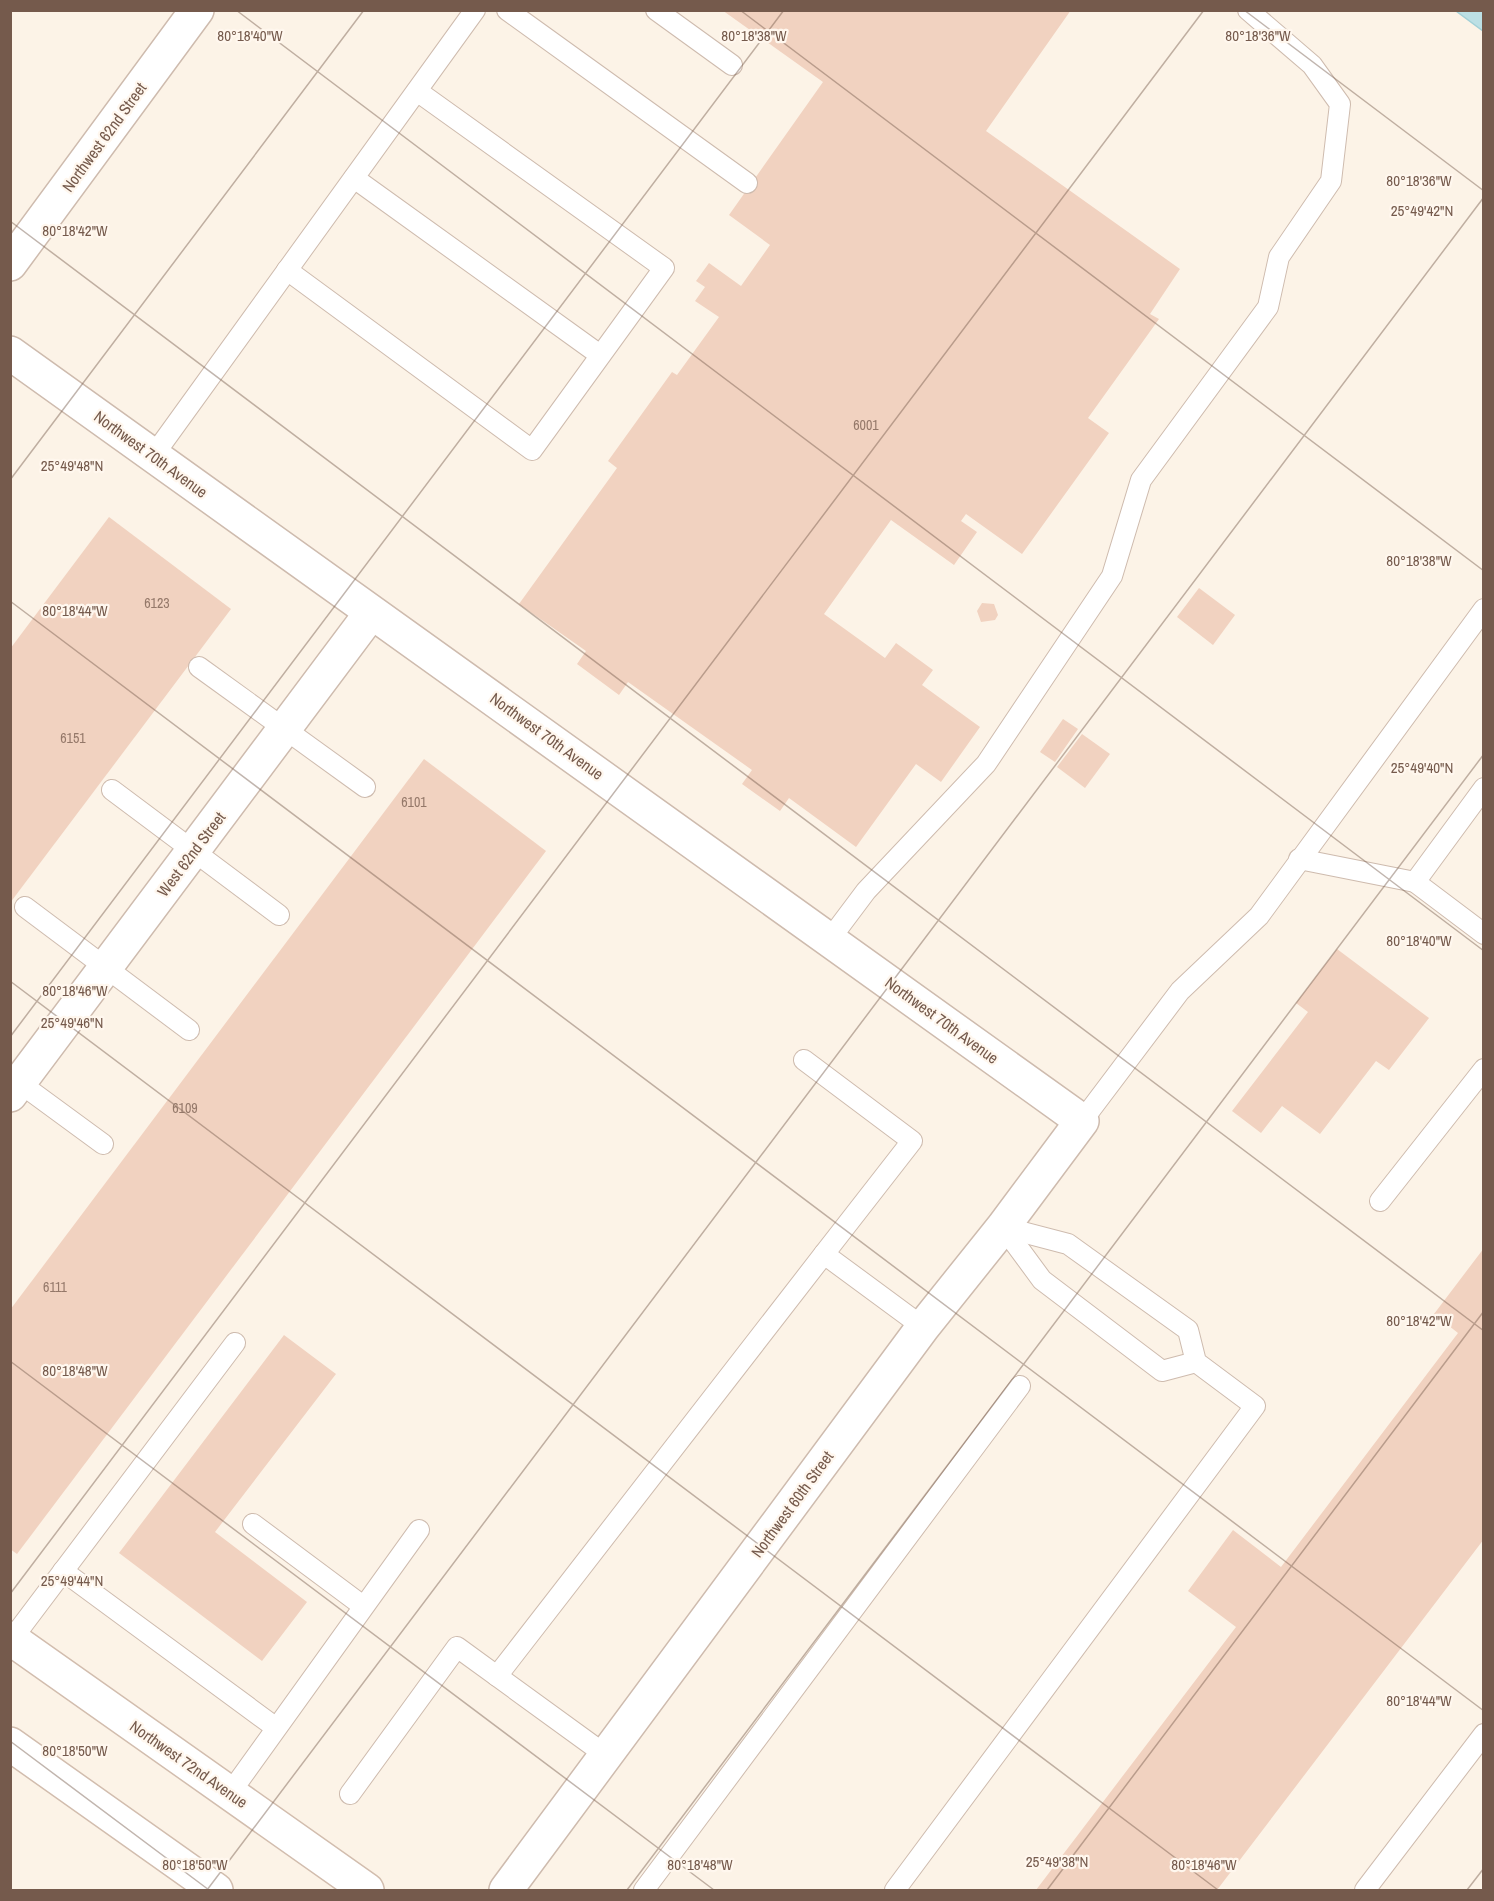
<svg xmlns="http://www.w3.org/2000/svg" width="1494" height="1901" font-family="'Archivo Narrow',sans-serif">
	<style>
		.water { fill: #bce0e5; stroke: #a2d0d7; stroke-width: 1.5 }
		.building { fill: #f1d2c0 }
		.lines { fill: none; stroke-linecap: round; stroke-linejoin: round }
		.lane-casing { stroke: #cebbae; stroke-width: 22 }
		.street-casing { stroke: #cebbae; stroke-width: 36 }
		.secondary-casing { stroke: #d2bdae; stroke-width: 36 }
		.lane { stroke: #fff; stroke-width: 20 }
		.street { stroke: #fff; stroke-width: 33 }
		.secondary { stroke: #fff; stroke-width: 33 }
		.ticks { fill: none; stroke: #755a4c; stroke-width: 1.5; stroke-opacity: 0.45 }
		.labels { text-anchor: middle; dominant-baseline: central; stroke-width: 4.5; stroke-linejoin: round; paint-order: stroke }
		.number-label { font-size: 14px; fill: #947869 }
		.street-label { font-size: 16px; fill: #755a4c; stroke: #fff7ee }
		.ticks-label { font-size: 15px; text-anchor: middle; fill: #755a4c; stroke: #fff7ee; stroke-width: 4.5; stroke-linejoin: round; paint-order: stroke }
	</style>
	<rect width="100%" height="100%" fill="#fcf3e7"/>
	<polygon class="water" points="1456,11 1483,11 1483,31"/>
	<g class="building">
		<polygon points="722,10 1071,10 986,131 1180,269 1150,314 1159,319 1088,418 1109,433 1022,554 966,514 961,521 977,532 954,565 891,520 824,614 885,658 896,643 933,670 922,685 980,727 941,782 916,764 856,847 789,798 780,811 742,784 752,770 628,682 619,695 577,664 586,651 519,604 617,468 608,461 672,372 677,375 719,317 695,301 705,287 696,281 709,263 741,286 770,245 729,215 823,82"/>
		<polygon points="109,517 231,609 10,903 10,649"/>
		<polygon points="1199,588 1235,615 1213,645 1177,617"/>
		<polygon points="982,603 994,604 998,615 995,620 981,622 977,611"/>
		<polygon points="1063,719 1078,729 1055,762 1040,752"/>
		<polygon points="1082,734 1110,754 1085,788 1057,767"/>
		<polygon points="424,759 546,851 17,1554 10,1549 10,1310"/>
		<polygon points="1337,949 1429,1018 1389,1070 1376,1061 1320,1134 1282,1106 1261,1133 1232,1111 1308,1012 1296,1003"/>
		<polygon points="1484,1248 1484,1539 1217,1890 1036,1890 1236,1627 1188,1591 1233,1530 1281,1567 1458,1333 1434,1314"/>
		<polygon points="284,1335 336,1374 215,1532 307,1602 262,1661 119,1553"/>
	</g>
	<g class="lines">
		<defs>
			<g id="lane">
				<polyline points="507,10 747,183"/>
				<polyline points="656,10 732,65"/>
				<polyline points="354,178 600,355"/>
				<polyline points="287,270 532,450 664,268 417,91"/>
				<polyline points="153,456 475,10"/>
				<polyline points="199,667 365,787"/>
				<polyline points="112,790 279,915"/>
				<polyline points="1299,859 1415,882 1484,788"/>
				<polyline points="1415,882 1484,934"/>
				<polyline points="25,907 189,1030"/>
				<polyline points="830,939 866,891 986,764 1112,576 1141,480 1268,307 1279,257 1331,181 1340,104 1312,65 1248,10"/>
				<polyline points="804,1060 912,1141 824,1254 923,1327"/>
				<polyline points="13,1078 103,1144"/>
				<polyline points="1082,1121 1180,991 1259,916 1484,609"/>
				<polyline points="1380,1201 1484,1069"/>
				<polyline points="1003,1227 1042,1280 1162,1371 1196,1362"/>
				<polyline points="253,1524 363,1606"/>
				<polyline points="63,1571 275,1727"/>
				<polyline points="12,1639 235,1343"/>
				<polyline points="497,1676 824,1254"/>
				<polyline points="230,1793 419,1530"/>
				<polyline points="350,1794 457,1647 607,1756"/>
				<polyline points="644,1890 1020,1386"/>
				<polyline points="895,1890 1255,1406 1196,1362 1188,1330 1068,1244 1003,1227"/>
				<polyline points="1365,1890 1484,1734"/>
			</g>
			<g id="street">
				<polyline points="10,264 197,10"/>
				<polyline points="10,353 1082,1121 1003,1227 923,1327 506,1890"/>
				<polyline points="10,1095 371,613"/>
			</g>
			<g id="secondary">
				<polyline points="10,1638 367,1890"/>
				<polyline points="10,1744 216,1890"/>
			</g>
		</defs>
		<use href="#lane" class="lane-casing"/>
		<use href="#street" class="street-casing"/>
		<use href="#secondary" class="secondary-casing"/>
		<use href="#lane" class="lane"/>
		<use href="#street" class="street"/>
		<use href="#secondary" class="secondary"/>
	</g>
	<path class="ticks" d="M236,10l1248,941M740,10l744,561M1244,10l240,181M10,221l1474,1110M10,480l354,-470M10,601l1474,1110M10,981l1208,909M10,1037l774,-1027M10,1361l704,529M10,1594l1194,-1584M10,1741l199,149M207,1890l1277,-1693M627,1890l857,-1136M1047,1890l437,-579M1467,1890l17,-22"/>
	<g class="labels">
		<g class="number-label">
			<text x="866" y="425">6001</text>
			<text x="157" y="603">6123</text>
			<text x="73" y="738">6151</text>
			<text x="414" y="802">6101</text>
			<text x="185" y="1108">6109</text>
			<text x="55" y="1287">6111</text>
		</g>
		<g class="street-label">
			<text transform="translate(104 137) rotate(-54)">Northwest 62nd Street</text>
			<text transform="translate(151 454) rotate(36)">Northwest 70th Avenue</text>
			<text transform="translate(547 736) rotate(36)">Northwest 70th Avenue</text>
			<text transform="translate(191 854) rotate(-53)">West 62nd Street</text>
			<text transform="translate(942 1020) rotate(36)">Northwest 70th Avenue</text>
			<text transform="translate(792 1504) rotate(-54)">Northwest 60th Street</text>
			<text transform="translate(189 1764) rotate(35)">Northwest 72nd Avenue</text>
		</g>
	</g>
	<g class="ticks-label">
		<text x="250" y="41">80°18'40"W</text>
		<text x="754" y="41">80°18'38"W</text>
		<text x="1258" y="41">80°18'36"W</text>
		<text x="1419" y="186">80°18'36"W</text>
		<text x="1422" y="216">25°49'42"N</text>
		<text x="75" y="236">80°18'42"W</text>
		<text x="72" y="471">25°49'48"N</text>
		<text x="1419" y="566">80°18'38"W</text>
		<text x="75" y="616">80°18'44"W</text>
		<text x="1422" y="773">25°49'40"N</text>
		<text x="1419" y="946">80°18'40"W</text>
		<text x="75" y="996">80°18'46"W</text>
		<text x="72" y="1028">25°49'46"N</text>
		<text x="1419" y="1326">80°18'42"W</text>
		<text x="75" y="1376">80°18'48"W</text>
		<text x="72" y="1586">25°49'44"N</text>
		<text x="1419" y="1706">80°18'44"W</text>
		<text x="75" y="1756">80°18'50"W</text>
		<text x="1057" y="1867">25°49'38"N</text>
		<text x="195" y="1870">80°18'50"W</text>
		<text x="700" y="1870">80°18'48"W</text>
		<text x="1204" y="1870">80°18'46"W</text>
	</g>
	<rect width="1494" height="1901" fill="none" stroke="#755a4c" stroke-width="24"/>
</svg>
